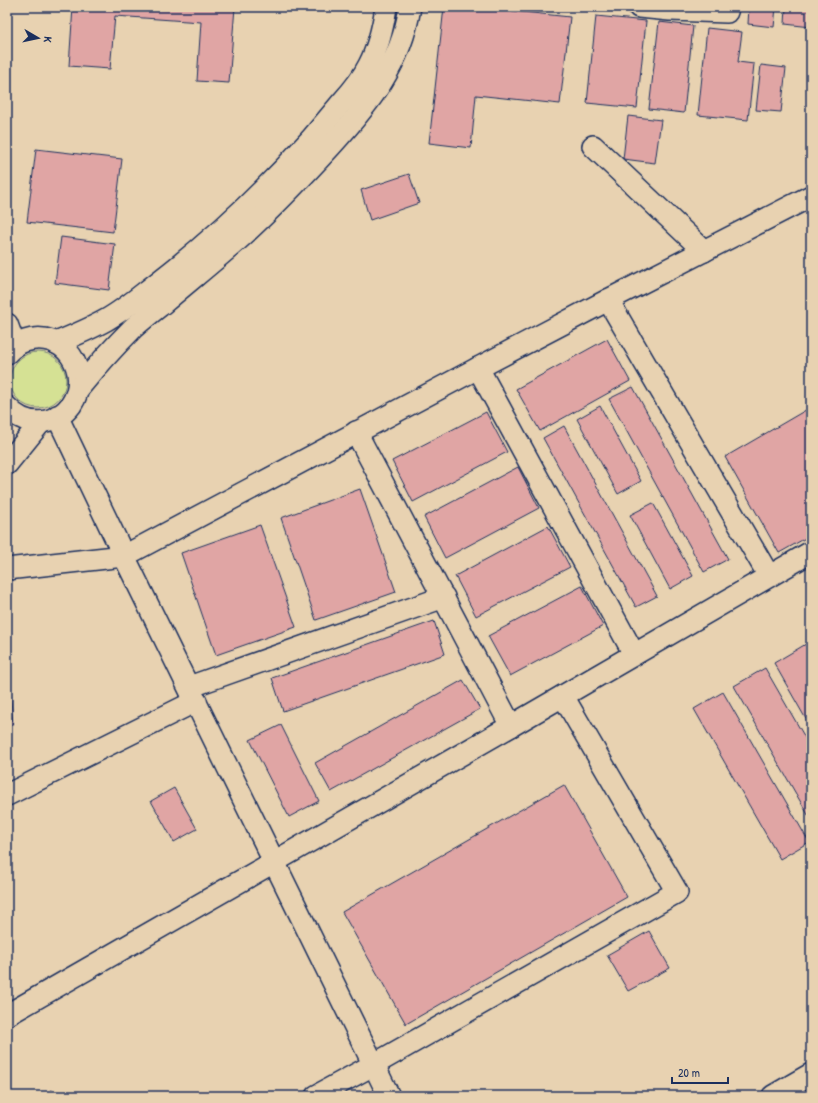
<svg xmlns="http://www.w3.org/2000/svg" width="818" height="1103" font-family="'Patrick Hand',sans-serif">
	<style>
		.green { fill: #d5e194; stroke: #788879 }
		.building { fill: #e0a5a4; stroke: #1b2f5e }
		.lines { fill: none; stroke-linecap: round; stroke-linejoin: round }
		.street-casing { stroke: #1b2f5e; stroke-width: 24 }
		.street { stroke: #e8d2b1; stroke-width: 21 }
	</style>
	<rect width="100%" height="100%" fill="#e8d2b1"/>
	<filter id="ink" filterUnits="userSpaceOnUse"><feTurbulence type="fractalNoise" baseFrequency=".025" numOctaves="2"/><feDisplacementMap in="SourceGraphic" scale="8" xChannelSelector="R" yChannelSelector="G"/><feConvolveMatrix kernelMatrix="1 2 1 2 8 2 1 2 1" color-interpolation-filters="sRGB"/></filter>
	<g filter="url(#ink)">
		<circle class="green" cx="38" cy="380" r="28"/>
		<g class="building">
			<polygon points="73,7 235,7 229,83 197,81 201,22 115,16 110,69 69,66"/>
			<polygon points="444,7 476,7 570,17 560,104 476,95 471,148 429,143"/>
			<polygon points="749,7 776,7 774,27 748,24"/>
			<polygon points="786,7 811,7 811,27 785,24"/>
			<polygon points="596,16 646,21 637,108 587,103"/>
			<polygon points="659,22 693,26 684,113 649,109"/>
			<polygon points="707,28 742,32 738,62 754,64 748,120 698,115"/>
			<polygon points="761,65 786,68 781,112 756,110"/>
			<polygon points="628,116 661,120 655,163 623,159"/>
			<polygon points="36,149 122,159 113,232 27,222"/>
			<polygon points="409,174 419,203 370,220 361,190"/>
			<polygon points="61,237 115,244 109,290 55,283"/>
			<polygon points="607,339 630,381 540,431 516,389"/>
			<polygon points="633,387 728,559 704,572 609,399"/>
			<polygon points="600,406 641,481 618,494 577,419"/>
			<polygon points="811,407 811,535 779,553 725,457"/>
			<polygon points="486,412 507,452 413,502 392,461"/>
			<polygon points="564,426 657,596 636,607 543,438"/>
			<polygon points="518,467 539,508 445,558 424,517"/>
			<polygon points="360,489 396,592 316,620 281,518"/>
			<polygon points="653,503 693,576 670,589 630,515"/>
			<polygon points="260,525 296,627 216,655 181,553"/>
			<polygon points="548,526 570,567 476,616 455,576"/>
			<polygon points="582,586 603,626 510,676 488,636"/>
			<polygon points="434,621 445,654 283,711 272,678"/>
			<polygon points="806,644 811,653 811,728 774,663"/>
			<polygon points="7,649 13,725 7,725"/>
			<polygon points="765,668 811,748 811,820 734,686"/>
			<polygon points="463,680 480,709 331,792 315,763"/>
			<polygon points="723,692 809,842 780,859 694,709"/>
			<polygon points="281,725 319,801 289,817 250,740"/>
			<polygon points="564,785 627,897 406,1024 342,912"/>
			<polygon points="174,788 197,829 174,842 151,801"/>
			<polygon points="649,931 670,968 628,991 607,955"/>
			<polygon points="52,1090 55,1096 42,1096"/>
		</g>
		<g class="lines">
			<defs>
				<g id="street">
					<polyline points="639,7 670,10 727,12 728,7"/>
					<polyline points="593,146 704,251"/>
					<polyline points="608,300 769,576"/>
					<polyline points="7,324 15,346"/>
					<path d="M56,343c17,-7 34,-14 50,-23 18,-10 34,-24 51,-37 56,-43 108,-92 155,-145 10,-12 20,-24 31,-37 10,-11 19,-22 26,-36 10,-19 14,-38 17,-58"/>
					<path d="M7,353c5,-5 11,-10 18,-12 39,-13 68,31 46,64 -6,8 -15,14 -25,16 -15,3 -29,-3 -39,-14"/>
					<polyline points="478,368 634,654"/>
					<path d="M79,388c17,-21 35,-41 54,-60 9,-8 19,-16 28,-23 21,-18 42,-35 63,-53 38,-32 73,-69 107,-106 38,-42 70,-81 79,-139"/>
					<polyline points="57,416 124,556 389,1096"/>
					<polyline points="356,432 511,726"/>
					<polyline points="7,464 41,422"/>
					<polyline points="7,569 124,556 478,368 608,300 811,196"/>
					<polyline points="189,687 444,597"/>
					<polyline points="7,795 196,701"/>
					<polyline points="7,1015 511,726 811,552"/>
					<polyline points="316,1096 373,1065 677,892 563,696"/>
					<polyline points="773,1096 811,1074"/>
				</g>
			</defs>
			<use href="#street" class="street-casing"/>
			<use href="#street" class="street"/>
		</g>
	</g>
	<rect width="818" height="1103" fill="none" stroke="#e8d2b1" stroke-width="24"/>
	<rect x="12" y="12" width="794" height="1079" fill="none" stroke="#1b2f5e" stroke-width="1.5" filter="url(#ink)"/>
	<g transform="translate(38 38) rotate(99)" stroke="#e8d2b1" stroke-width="3" paint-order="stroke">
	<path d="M0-3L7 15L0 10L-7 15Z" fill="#1b2f5e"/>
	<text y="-6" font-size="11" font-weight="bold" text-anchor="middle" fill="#1b2f5e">K</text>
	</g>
	<path d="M672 1077v6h56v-6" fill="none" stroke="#1b2f5e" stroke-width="2"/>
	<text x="678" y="1077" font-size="12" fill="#1b2f5e" stroke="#e8d2b1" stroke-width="3" paint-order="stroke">20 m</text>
</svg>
